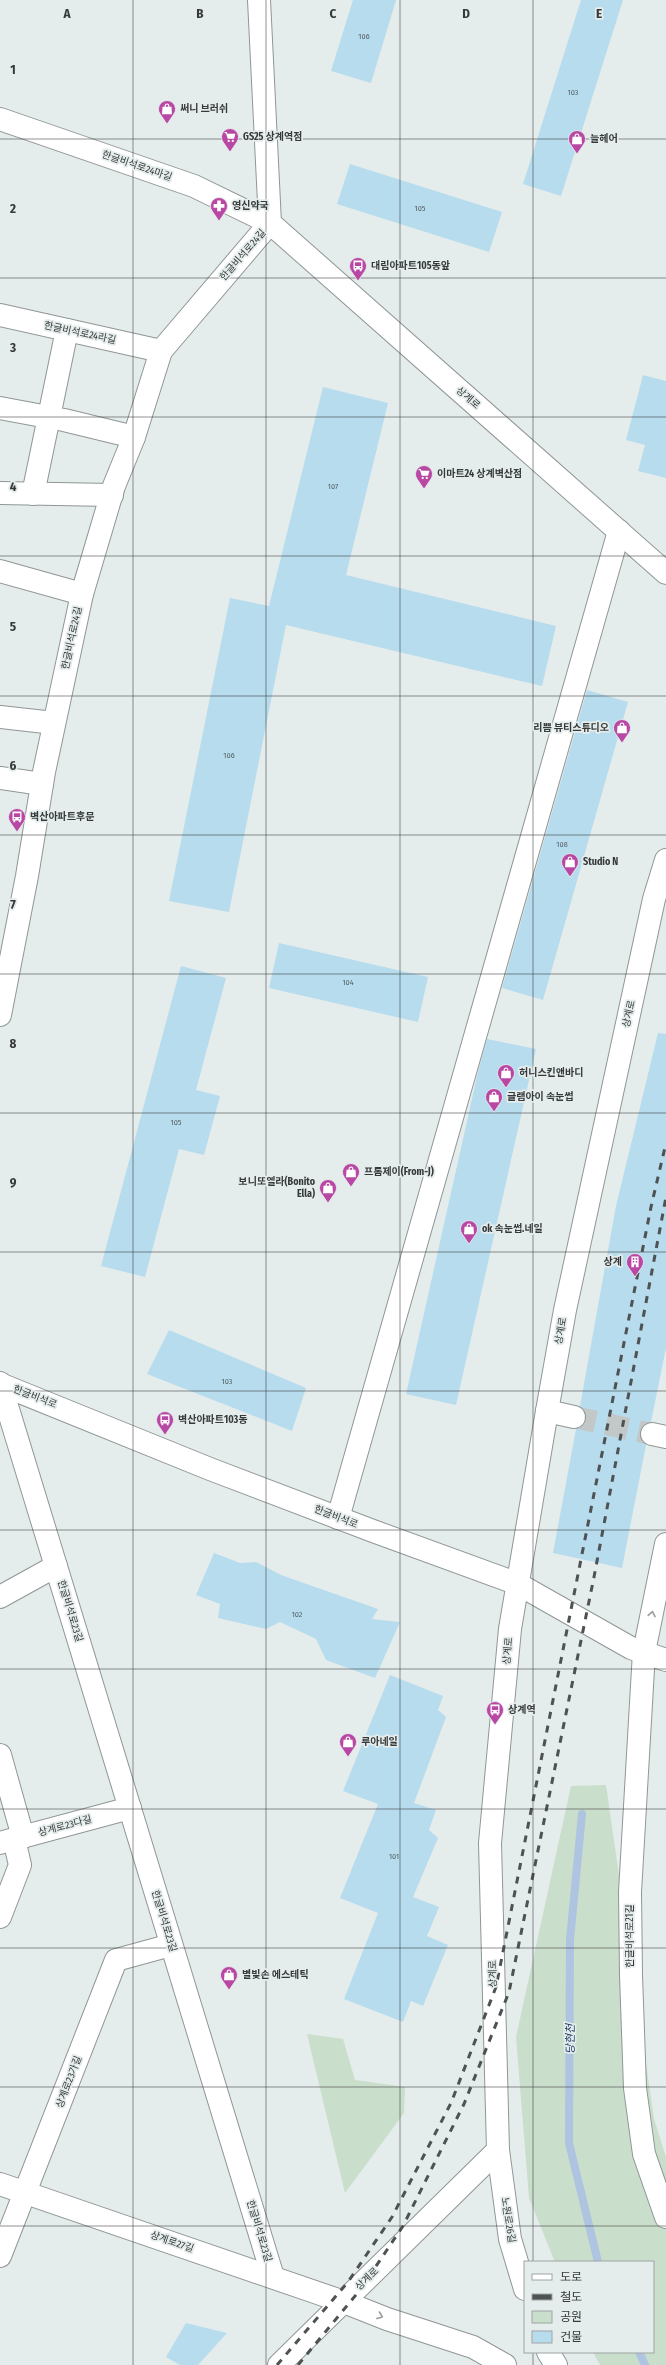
<svg xmlns="http://www.w3.org/2000/svg" width="666" height="2365" font-family="'Fira Sans Condensed','Noto Sans KR',sans-serif">
	<style>
		.green { fill: #c9decb }
		.lines { fill: none; stroke-linecap: round; stroke-linejoin: round }
		.stream { stroke: #afc4e1; stroke-width: 8 }
		.building { fill: #b7dcee }
		.street-tunnel { stroke: #c2c8c8; stroke-width: 22; stroke-dasharray: 22 11; stroke-linecap: butt }
		.street-casing { stroke: #909696; stroke-width: 24 }
		.secondary-casing { stroke: #909696; stroke-width: 24 }
		.street { stroke: #fff; stroke-width: 22 }
		.secondary { stroke: #fff; stroke-width: 22 }
		.rail { stroke: #4f5252; stroke-width: 3; stroke-dasharray: 7 7; stroke-linecap: butt }
		.oneway { stroke: #9a9c9c }
		.grid { fill: none; stroke: #363939; stroke-width: 1; stroke-opacity: 0.55 }
		.labels { text-anchor: middle; dominant-baseline: central; stroke-width: 3.5; stroke-linejoin: round; paint-order: stroke }
		.number-label { font-size: 8px; fill: #566266 }
		.poi-label { font-size: 10px; font-weight: bold; fill: #363939; stroke: #e5ecec; text-anchor: start }
		.street-label { font-size: 10px; fill: #363939; stroke: #e5ecec }
		.water-label { font-size: 11px; font-style: italic; fill: #224168; stroke: #e5ecec }
		.grid-label { font-size: 13px; text-anchor: middle; font-weight: bold; fill: #363939; stroke: #e5ecec; stroke-width: 3.5; stroke-linejoin: round; paint-order: stroke }
	</style>
	<rect width="100%" height="100%" fill="#e5ecec"/>
	<g class="green">
		<polygon points="606,1785 654,2119 666,2157 666,2365 600,2365 593,2352 653,2352 653,2262 555,2262 529,2198 516,2037 571,1786"/>
		<polygon points="307,2034 343,2039 355,2080 405,2087 404,2113 345,2193"/>
	</g>
	<g class="lines">
		<g class="stream">
			<polyline points="582,1814 570,1940 569,2143 598,2262"/>
			<polyline points="639,2352 645,2365"/>
		</g>
	</g>
	<g class="building">
		<polygon points="353,0 396,0 371,83 331,71"/>
		<polygon points="581,0 623,0 561,196 523,184"/>
		<polygon points="350,164 502,212 489,252 337,204"/>
		<polygon points="643,375 666,381 666,478 638,471 645,445 626,440"/>
		<polygon points="323,387 388,403 346,575 556,626 542,686 286,625 229,912 169,901 230,598 269,606"/>
		<polygon points="587,690 628,702 543,1000 502,988"/>
		<polygon points="279,943 428,977 418,1022 269,988"/>
		<polygon points="181,966 226,978 196,1090 220,1096 204,1155 179,1149 145,1277 101,1266"/>
		<polygon points="658,1033 666,1034 666,1348 651,1422 643,1425 640,1432 640,1438 646,1445 622,1568 553,1553 576,1429 583,1426 586,1419 586,1413 580,1406 616,1206"/>
		<polygon points="487,1039 536,1049 456,1405 406,1394 478,1072"/>
		<polygon points="169,1330 306,1388 292,1431 147,1374"/>
		<polygon points="214,1553 240,1563 256,1562 281,1575 378,1609 372,1619 400,1622 375,1678 326,1660 316,1639 280,1622 266,1629 218,1618 220,1604 196,1595"/>
		<polygon points="390,1675 443,1696 438,1710 446,1717 414,1803 436,1810 429,1830 438,1838 413,1897 439,1907 427,1936 448,1945 423,2006 411,2001 403,2022 344,1999 378,1913 340,1898 378,1804 343,1791"/>
		<polygon points="186,2323 227,2333 198,2365 180,2365 166,2357"/>
	</g>
	<g class="lines">
		<polyline class="street-tunnel" points="574,1417 652,1434"/>
		<defs>
			<g id="street">
				<polyline points="0,119 194,186 270,223 161,351 134,437 114,486 82,594 44,772 27,876 0,1015"/>
				<polyline points="0,315 161,351"/>
				<polyline points="0,408 64,420 134,437"/>
				<polyline points="0,493 112,495"/>
				<polyline points="33,494 67,330"/>
				<polyline points="0,571 82,594"/>
				<polyline points="0,717 54,723"/>
				<polyline points="0,778 42,784"/>
				<polyline points="0,1383 273,2277"/>
				<polyline points="547,1411 574,1417"/>
				<polyline points="652,1434 666,1437"/>
				<polyline points="338,1518 619,531"/>
				<polyline points="0,1597 56,1566"/>
				<polyline points="644,1652 630,1892 631,1975 635,2088 644,2154 666,2217"/>
				<polyline points="0,1755 23,1837"/>
				<polyline points="0,1843 130,1808"/>
				<polyline points="0,1917 20,1865 14,1839"/>
				<polyline points="0,2184 344,2302"/>
				<polyline points="0,2256 116,1960 171,1945"/>
			</g>
			<g id="secondary">
				<polyline points="259,0 270,223 666,573"/>
				<polyline points="0,1384 210,1469 373,1531 518,1584 631,1648 666,1660"/>
				<polyline points="644,1652 666,1544"/>
				<polyline points="525,2289 510,2239 498,2150 490,1843 510,1629 547,1411 565,1310 654,899 666,860"/>
				<polyline points="344,2302 387,2319 473,2347 505,2365"/>
				<polyline points="548,2352 556,2365"/>
				<polyline points="279,2365 498,2150"/>
			</g>
		</defs>
		<use href="#street" class="street-casing"/>
		<use href="#secondary" class="secondary-casing"/>
		<use href="#street" class="street"/>
		<use href="#secondary" class="secondary"/>
		<g class="rail">
			<polyline points="277,2365 348,2282 392,2217 451,2103 496,1987 651,1207 666,1143"/>
			<polyline points="298,2365 360,2290 403,2226 464,2104 509,1992 594,1577 666,1197"/>
		</g>
	</g>
	<defs><path id="oneway-chevron" d="M-2-3.5L2.5 0L-2 3.5" fill="none" stroke-width="1.6" stroke-linecap="round" stroke-linejoin="round"/></defs>
	<g class="oneway">
		<use href="#oneway-chevron" transform="translate(652 1614) rotate(-79)"/>
		<use href="#oneway-chevron" transform="translate(380 2316) rotate(21)"/>
	</g>
	<path class="grid" d="M133,0v2365M266,0v2365M400,0v2365M533,0v2262M0,139h666M0,278h666M0,417h666M0,556h666M0,696h666M0,835h666M0,974h666M0,1113h666M0,1252h666M0,1391h666M0,1530h666M0,1669h666M0,1809h666M0,1948h666M0,2087h666M0,2226h666M533,2352v13"/>
	<defs>
		<symbol id="shop-pin" viewBox="-11 -11 22 30"><path d="M0 17L-7.5 6A9.5 9.5 0 1 1 7.5 6Z" fill="#b948a4" stroke="#e5ecec"/><path d="M-5-2.5h2.3a2.7 3.5 0 0 1 5.4 0H5L5.5 6h-11ZM-1.5-2.5h3a1.5 2.3 0 0 0-3 0Z" fill="#fff"/></symbol>
		<symbol id="supermarket-pin" viewBox="-11 -11 22 30"><path d="M0 17L-7.5 6A9.5 9.5 0 1 1 7.5 6Z" fill="#b948a4" stroke="#e5ecec"/><path d="M-6-5.5h2.5l.6 2H6L4.5 2H-2.5L-4.4-4H-6ZM-1.5 3.2a1.3 1.3 0 1 0 .1 0ZM3 3.2a1.3 1.3 0 1 0 .1 0Z" fill="#fff"/></symbol>
		<symbol id="pharmacy-pin" viewBox="-11 -11 22 30"><path d="M0 17L-7.5 6A9.5 9.5 0 1 1 7.5 6Z" fill="#b948a4" stroke="#e5ecec"/><path d="M-2-6h4v4h4v4h-4v4h-4v-4h-4v-4h4Z" fill="#fff"/></symbol>
		<symbol id="bus-pin" viewBox="-11 -11 22 30"><path d="M0 17L-7.5 6A9.5 9.5 0 1 1 7.5 6Z" fill="#b948a4" stroke="#e5ecec"/><path d="M-5-6H5V4H4V6H2V4H-2V6H-4V4H-5ZM-3.5-4V0h7V-4ZM-3.5 1.2v1.5H-2V1.2ZM2 1.2v1.5H3.5V1.2Z" fill="#fff"/></symbol>
		<symbol id="building-pin" viewBox="-11 -11 22 30"><path d="M0 17L-7.5 6A9.5 9.5 0 1 1 7.5 6Z" fill="#b948a4" stroke="#e5ecec"/><path d="M-4-6H4V6H1V3H-1V6H-4ZM-2.5-4.3h1.7v1.8h-1.7ZM.8-4.3h1.7v1.8H.8ZM-2.5-1h1.7V.8h-1.7ZM.8-1h1.7V.8H.8Z" fill="#fff"/></symbol>
	</defs>
	<g fill-rule="evenodd">
		<use href="#shop-pin" x="157" y="99" width="20" height="27"/>
		<use href="#supermarket-pin" x="220" y="127" width="20" height="27"/>
		<use href="#shop-pin" x="567" y="129" width="20" height="27"/>
		<use href="#pharmacy-pin" x="209" y="196" width="20" height="27"/>
		<use href="#bus-pin" x="348" y="256" width="20" height="27"/>
		<use href="#supermarket-pin" x="414" y="464" width="20" height="27"/>
		<use href="#shop-pin" x="612" y="718" width="20" height="27"/>
		<use href="#bus-pin" x="7" y="807" width="20" height="27"/>
		<use href="#shop-pin" x="560" y="852" width="20" height="27"/>
		<use href="#shop-pin" x="496" y="1063" width="20" height="27"/>
		<use href="#shop-pin" x="484" y="1087" width="20" height="27"/>
		<use href="#shop-pin" x="341" y="1162" width="20" height="27"/>
		<use href="#shop-pin" x="318" y="1178" width="20" height="27"/>
		<use href="#shop-pin" x="459" y="1219" width="20" height="27"/>
		<use href="#building-pin" x="625" y="1252" width="20" height="27"/>
		<use href="#bus-pin" x="155" y="1410" width="20" height="27"/>
		<use href="#bus-pin" x="485" y="1700" width="20" height="27"/>
		<use href="#shop-pin" x="338" y="1732" width="20" height="27"/>
		<use href="#shop-pin" x="219" y="1965" width="20" height="27"/>
	</g>
	<g class="labels">
		<g class="number-label">
			<text x="364" y="36">106</text>
			<text x="573" y="92">103</text>
			<text x="420" y="208">105</text>
			<text x="333" y="486">107</text>
			<text x="229" y="755">106</text>
			<text x="562" y="844">108</text>
			<text x="348" y="982">104</text>
			<text x="176" y="1122">105</text>
			<text x="227" y="1381">103</text>
			<text x="297" y="1614">102</text>
			<text x="394" y="1856">101</text>
		</g>
		<g class="poi-label">
			<text x="180" y="109">써니 브러쉬</text>
			<text x="243" y="137">GS25 상계역점</text>
			<text x="590" y="139">늘헤어</text>
			<text x="232" y="206">영신약국</text>
			<text x="371" y="266">대림아파트105동앞</text>
			<text x="437" y="474">이마트24 상계벽산점</text>
			<text x="609" y="728" text-anchor="end">리쁨 뷰티스튜디오</text>
			<text x="30" y="817">벽산아파트후문</text>
			<text x="583" y="862">Studio N</text>
			<text x="519" y="1073">허니스킨앤바디</text>
			<text x="507" y="1097">글램아이 속눈썹</text>
			<text x="364" y="1172">프롬제이(From-J)</text>
			<text x="315" y="1182" text-anchor="end">보니또엘라(Bonito<tspan x="315" dy="12">Ella)</tspan></text>
			<text x="482" y="1229">ok 속눈썹.네일</text>
			<text x="622" y="1262" text-anchor="end">상계</text>
			<text x="178" y="1420">벽산아파트103동</text>
			<text x="508" y="1710">상계역</text>
			<text x="361" y="1742">루아네일</text>
			<text x="242" y="1975">별빛손 에스테틱</text>
		</g>
		<g class="street-label">
			<text transform="translate(137 166) rotate(19)">한글비석로24마길</text>
			<text transform="translate(243 255) rotate(-49)">한글비석로24길</text>
			<text transform="translate(80 333) rotate(12)">한글비석로24라길</text>
			<text transform="translate(468 398) rotate(41)">상계로</text>
			<text transform="translate(72 638) rotate(-78)">한글비석로24길</text>
			<text transform="translate(629 1014) rotate(-78)">상계로</text>
			<text transform="translate(561 1331) rotate(-80)">상계로</text>
			<text transform="translate(35 1397) rotate(21)">한글비석로</text>
			<text transform="translate(336 1517) rotate(21)">한글비석로</text>
			<text transform="translate(70 1611) rotate(73)">한글비석로23길</text>
			<text transform="translate(508 1651) rotate(-85)">상계로</text>
			<text transform="translate(65 1826) rotate(-15)">상계로23다길</text>
			<text transform="translate(164 1921) rotate(73)">한글비석로23길</text>
			<text transform="translate(630 1936) rotate(-90)">한글비석로21길</text>
			<text transform="translate(493 1974) rotate(-91)">상계로</text>
			<text transform="translate(69 2082) rotate(-69)">상계로23가길</text>
			<text transform="translate(508 2220) rotate(81)">노원로26길</text>
			<text transform="translate(259 2231) rotate(73)">한글비석로23길</text>
			<text transform="translate(172 2242) rotate(19)">상계로27길</text>
			<text transform="translate(367 2279) rotate(-44)">상계로</text>
		</g>
		<g class="water-label">
			<text transform="translate(570 2039) rotate(-90)">당현천</text>
		</g>
	</g>
	<g class="grid-label">
		<text x="67" y="18">A</text>
		<text x="200" y="18">B</text>
		<text x="333" y="18">C</text>
		<text x="466" y="18">D</text>
		<text x="599" y="18">E</text>
		<text x="13" y="74">1</text>
		<text x="13" y="213">2</text>
		<text x="13" y="352">3</text>
		<text x="13" y="491">4</text>
		<text x="13" y="631">5</text>
		<text x="13" y="770">6</text>
		<text x="13" y="909">7</text>
		<text x="13" y="1048">8</text>
		<text x="13" y="1187">9</text>
	</g>
	<rect x="524" y="2261" width="130" height="92" fill="#e5ecec" stroke="#9fa4a4"/>
	<rect x="532" y="2274" width="20" height="6" fill="#ffffff" stroke="#9fa4a4"/>
	<text x="560" y="2281" font-size="12" fill="#363939">도로</text>
	<rect x="532" y="2294" width="20" height="6" fill="#4f5252" stroke="#9fa4a4"/>
	<text x="560" y="2301" font-size="12" fill="#363939">철도</text>
	<rect x="532" y="2311" width="20" height="12" fill="#c9decb" stroke="#9fa4a4"/>
	<text x="560" y="2321" font-size="12" fill="#363939">공원</text>
	<rect x="532" y="2331" width="20" height="12" fill="#b7dcee" stroke="#9fa4a4"/>
	<text x="560" y="2341" font-size="12" fill="#363939">건물</text>
</svg>
